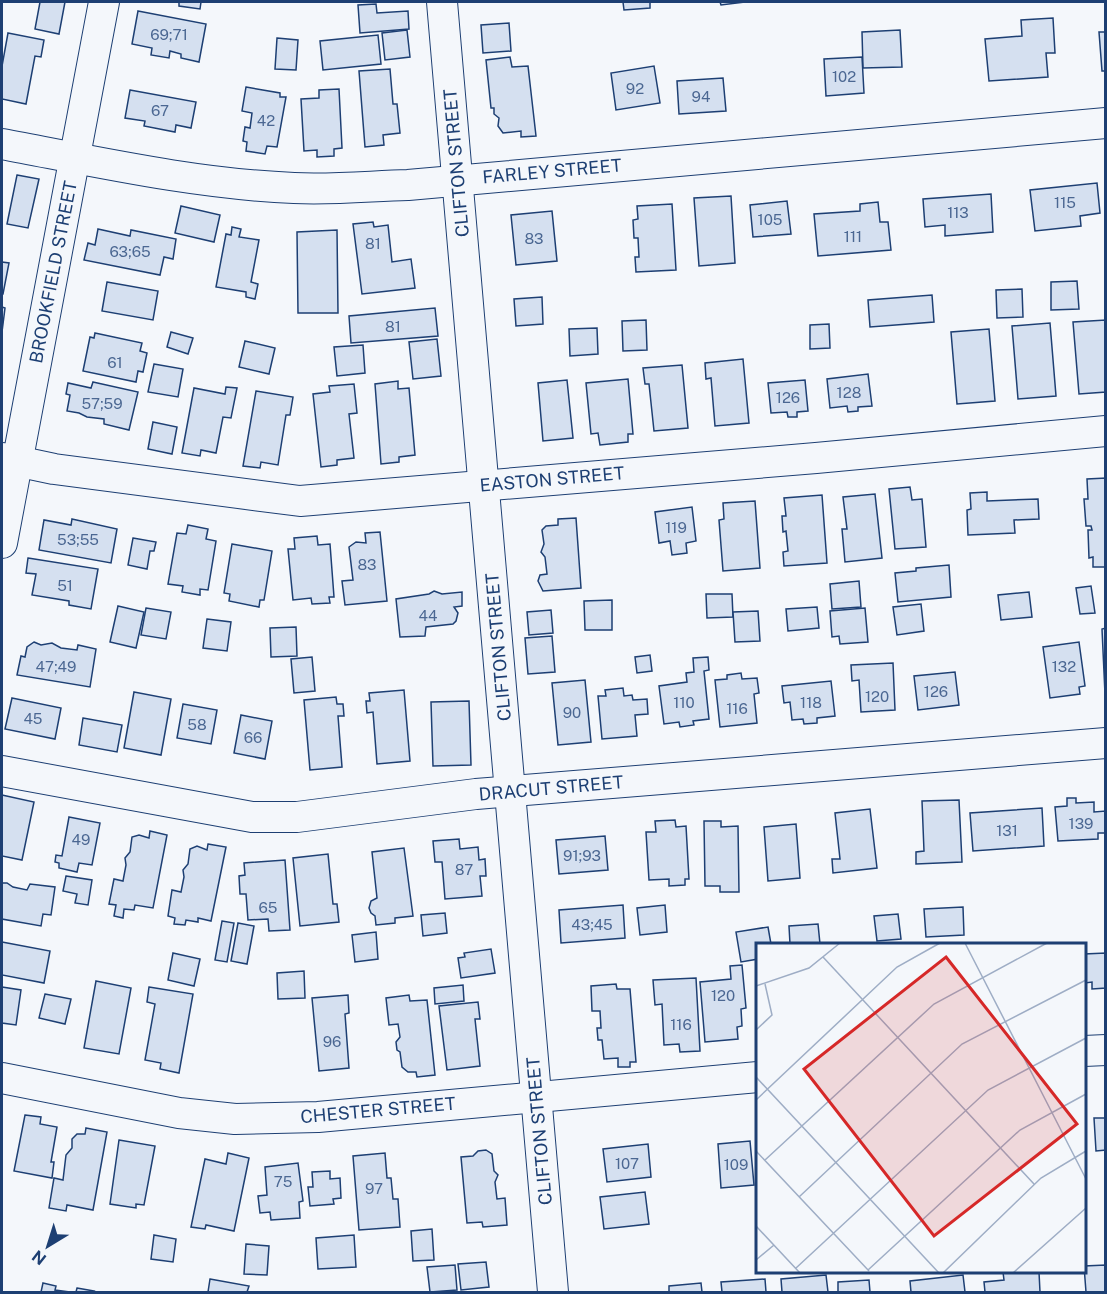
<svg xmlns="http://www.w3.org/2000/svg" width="1107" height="1294" font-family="'Public Sans',sans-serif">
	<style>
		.building { fill: #d5e0f0; stroke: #1d3f73; stroke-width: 1.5 }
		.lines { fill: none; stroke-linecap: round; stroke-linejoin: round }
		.minor-casing { stroke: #1d3f73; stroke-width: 32 }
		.minor { stroke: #f4f7fb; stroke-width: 30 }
		.labels { text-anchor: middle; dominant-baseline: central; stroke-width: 4.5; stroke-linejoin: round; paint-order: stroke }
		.number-label { font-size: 15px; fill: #4b6792 }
		.street-label { font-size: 18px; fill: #1d3f73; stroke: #f4f7fb }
		.inset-road { fill: none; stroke: #9eadc5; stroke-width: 1.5 }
		.view { fill: #d62828; fill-opacity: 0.15; stroke: #d62828; stroke-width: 3 }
		.inset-edge { fill: none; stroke: #1d3f73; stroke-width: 3 }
	</style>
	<rect width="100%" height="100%" fill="#f4f7fb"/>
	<g class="building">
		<polygon points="40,2 65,2 59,34 35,29"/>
		<polygon points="179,2 201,2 200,9 179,6"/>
		<polygon points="623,2 650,2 650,8 624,10"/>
		<polygon points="720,2 745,2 721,5"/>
		<polygon points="376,4 377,13 408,11 409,29 360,33 358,5"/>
		<polygon points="138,11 206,24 199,62 181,58 181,54 170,51 169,58 151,55 152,48 132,44"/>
		<polygon points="1053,18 1055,53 1046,53 1048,77 989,81 985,39 1022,36 1021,20"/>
		<polygon points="509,23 511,51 483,53 481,25"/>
		<polygon points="407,30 410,57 385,60 382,33"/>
		<polygon points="900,30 902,67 863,68 862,32"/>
		<polygon points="1099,32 1106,32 1106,71 1102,71"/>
		<polygon points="8,33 44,40 41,57 35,56 26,104 2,99 2,66"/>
		<polygon points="378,35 381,64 323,70 320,41"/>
		<polygon points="277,38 298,40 296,70 275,69"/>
		<polygon points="510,57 512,67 528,66 536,136 521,137 521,131 503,133 498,126 499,118 494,114 494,108 491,108 486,60"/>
		<polygon points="862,57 864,93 826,96 824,59"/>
		<polygon points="654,66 660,103 616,110 611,73"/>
		<polygon points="390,69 393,104 397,104 400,133 383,135 384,145 365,147 359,71"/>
		<polygon points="723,78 726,111 679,114 677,81"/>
		<polygon points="246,87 280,93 280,97 286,97 277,147 267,146 265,154 246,151 247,142 243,141 245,127 250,128 252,113 242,111"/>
		<polygon points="339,89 342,148 334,149 334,156 317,157 317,150 304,151 301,99 319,98 319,90"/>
		<polygon points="130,90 196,102 191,128 176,125 175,132 144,126 145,121 125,118"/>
		<polygon points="17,175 39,179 28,228 7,224"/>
		<polygon points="1097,183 1100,213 1080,216 1081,226 1035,231 1030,190"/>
		<polygon points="991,194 993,232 945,236 945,225 925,227 923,199"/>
		<polygon points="731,196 735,263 699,266 694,198"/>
		<polygon points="787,201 791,234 753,237 750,205"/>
		<polygon points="878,202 880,222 888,222 891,250 818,256 814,214 860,211 860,204"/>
		<polygon points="672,204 676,270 636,272 635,257 639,257 638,238 634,238 633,220 638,219 637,206"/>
		<polygon points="181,206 220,215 214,242 175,233"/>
		<polygon points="552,211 557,261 516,265 511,215"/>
		<polygon points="373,222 374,227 388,225 392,262 411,259 415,288 362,294 353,224"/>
		<polygon points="232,227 241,229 239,237 259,240 251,282 258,284 255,299 246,297 246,292 216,287 226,234 231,235"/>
		<polygon points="98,229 130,236 131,230 176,239 173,259 164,257 160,275 84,260 88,243 95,245"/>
		<polygon points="337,230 338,313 298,313 297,232"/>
		<polygon points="2,262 9,263 3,294 2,294"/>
		<polygon points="1077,281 1079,309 1051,310 1051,282"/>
		<polygon points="107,282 158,291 153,320 102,311"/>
		<polygon points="1022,289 1023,317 997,318 996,290"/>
		<polygon points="932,295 934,322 870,327 868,300"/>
		<polygon points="542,297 543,324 516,326 514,299"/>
		<polygon points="2,307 5,308 2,332"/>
		<polygon points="435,308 438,336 351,343 349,316"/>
		<polygon points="646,320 647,350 623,351 622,321"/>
		<polygon points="1106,320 1106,392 1079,394 1073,322"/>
		<polygon points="1050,323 1056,396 1018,399 1012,326"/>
		<polygon points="829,324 830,348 810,349 810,325"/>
		<polygon points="597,328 598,354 570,356 569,329"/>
		<polygon points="989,329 995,401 957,404 951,332"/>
		<polygon points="171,332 193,338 188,354 167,347"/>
		<polygon points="95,333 142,343 140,351 147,353 143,372 138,371 136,382 83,371 90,337 94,338"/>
		<polygon points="437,339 441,376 413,379 409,342"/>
		<polygon points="245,341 275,348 269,374 239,367"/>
		<polygon points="363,345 365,373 337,376 334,347"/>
		<polygon points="743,359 749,423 715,426 711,378 706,379 705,363"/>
		<polygon points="154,364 183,369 178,397 148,392"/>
		<polygon points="682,365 688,428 654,431 649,384 645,384 643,368"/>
		<polygon points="868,374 872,406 858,407 858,411 848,412 847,406 830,408 827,379"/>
		<polygon points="628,379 633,434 628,434 628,442 600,445 598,433 591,434 586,383"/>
		<polygon points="567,380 573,438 543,441 538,383"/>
		<polygon points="805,380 808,411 797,412 797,417 788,417 787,412 771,413 768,383"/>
		<polygon points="398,381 398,389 409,388 415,455 399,457 399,462 381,464 375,384"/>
		<polygon points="93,382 138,392 129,430 104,424 104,419 87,417 79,413 67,411 70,395 66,394 68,383 91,388"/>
		<polygon points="354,384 357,413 349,414 354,458 337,460 337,465 321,467 313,394 330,392 329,386"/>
		<polygon points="226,387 237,388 231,418 223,417 216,453 201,450 200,456 182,453 194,388 225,394"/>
		<polygon points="256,391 293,397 290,415 286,415 278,465 261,462 260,468 243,466"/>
		<polygon points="153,422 177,427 172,454 148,449"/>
		<polygon points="1106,478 1106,567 1093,567 1093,557 1089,558 1088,530 1092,530 1091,526 1086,526 1084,499 1088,499 1087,479"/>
		<polygon points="910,487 912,500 922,499 926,547 895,549 889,489"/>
		<polygon points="987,492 987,501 1038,499 1039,519 1014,520 1015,533 968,535 967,510 971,509 970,493"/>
		<polygon points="875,494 882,558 845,562 842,529 847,529 843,497"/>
		<polygon points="822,495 827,563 784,566 783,552 788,551 786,531 783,532 782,516 786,516 784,498"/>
		<polygon points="755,501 760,568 723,571 719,520 724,519 723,503"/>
		<polygon points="692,507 696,541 686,543 687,553 672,555 670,541 659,543 655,512"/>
		<polygon points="576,518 581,588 543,591 538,581 540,575 547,574 545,557 541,552 544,544 542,530 546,526 558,525 558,519"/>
		<polygon points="72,519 117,529 111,563 39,550 44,520 71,525"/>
		<polygon points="188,525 208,529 206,539 216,541 208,590 200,589 200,595 182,592 183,586 168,584 177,533 186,534"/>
		<polygon points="380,532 387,601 345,605 342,581 353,580 349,547 356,542 366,543 365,533"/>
		<polygon points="317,536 318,545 330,544 334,597 329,597 330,603 312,604 311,598 293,600 288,549 295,549 294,538"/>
		<polygon points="133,538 156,542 154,551 150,551 147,569 128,565"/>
		<polygon points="232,544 272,551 264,600 260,600 259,607 229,601 230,594 224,593"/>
		<polygon points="28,558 98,569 91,609 69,605 69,601 32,595 36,574 26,573"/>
		<polygon points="949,565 951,597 898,602 895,573 916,571 916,568"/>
		<polygon points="859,581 861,607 832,609 830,584"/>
		<polygon points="1091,586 1095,613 1080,614 1076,588"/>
		<polygon points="434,591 442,594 462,592 462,606 454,607 458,613 456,621 453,624 426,627 425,636 400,637 396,599 429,594"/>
		<polygon points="1029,592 1032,617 1001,620 998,595"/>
		<polygon points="706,594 732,594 733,617 707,618"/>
		<polygon points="612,600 612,630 585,630 584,601"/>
		<polygon points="921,604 924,631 897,635 893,607"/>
		<polygon points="118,606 144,612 136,648 110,642"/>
		<polygon points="817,607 819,628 788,631 786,609"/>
		<polygon points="146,608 171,612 166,639 141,635"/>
		<polygon points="865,608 868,642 840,644 839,636 832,637 830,611"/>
		<polygon points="551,610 553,633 529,635 527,612"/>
		<polygon points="758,611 760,641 735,642 733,612"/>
		<polygon points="207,619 231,622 227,651 203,648"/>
		<polygon points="296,627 297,656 271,657 270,628"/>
		<polygon points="1106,628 1106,694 1105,694 1102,629"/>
		<polygon points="552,636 555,672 528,674 525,638"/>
		<polygon points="34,642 41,645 52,643 61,648 77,650 78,645 96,649 90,687 17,675 21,656 25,657 27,647"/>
		<polygon points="1079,642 1085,686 1079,687 1080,694 1050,698 1043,647"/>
		<polygon points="650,655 652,671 637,673 635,657"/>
		<polygon points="312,657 315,691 294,693 291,659"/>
		<polygon points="708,657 709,670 704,671 709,719 693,721 694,725 680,727 679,722 664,724 659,686 687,682 686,673 694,672 693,658"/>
		<polygon points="893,663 895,710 861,712 859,680 852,681 851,665"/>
		<polygon points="955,672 959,705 918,710 914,676"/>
		<polygon points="741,673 742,679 757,678 759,693 754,694 757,723 720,727 715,680 727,679 727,675"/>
		<polygon points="585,680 591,742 558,745 552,683"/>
		<polygon points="831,681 835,716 817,718 817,723 804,724 803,719 792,720 790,702 784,703 782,686"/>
		<polygon points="623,688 624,696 632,695 633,700 647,699 648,714 635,715 637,736 602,739 598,696 606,696 605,690"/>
		<polygon points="404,690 410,761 377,764 373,712 367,713 366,701 370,701 369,693"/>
		<polygon points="134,692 171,699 161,755 124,748"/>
		<polygon points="336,697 337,704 343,704 344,716 338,716 342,767 310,770 304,700"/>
		<polygon points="12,698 61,708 55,739 5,729"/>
		<polygon points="469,701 471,765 433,766 431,702"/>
		<polygon points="183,704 217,710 211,744 177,738"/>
		<polygon points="241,715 272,721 265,759 234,753"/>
		<polygon points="83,718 122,725 117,752 79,745"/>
		<polygon points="2,795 34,802 22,860 2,856"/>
		<polygon points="1067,798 1076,798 1076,803 1094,802 1094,812 1106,811 1106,833 1098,833 1098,839 1058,841 1055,807 1067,806"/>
		<polygon points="959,800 962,862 916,864 916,852 924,851 922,801"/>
		<polygon points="1042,808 1044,846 973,851 970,813"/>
		<polygon points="870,809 877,868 833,873 832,859 840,859 835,813"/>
		<polygon points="69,817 100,823 92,865 79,863 77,872 59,868 59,863 55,862 56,855 62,856"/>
		<polygon points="675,820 676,827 686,826 689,879 685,879 685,885 669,886 669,879 649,880 646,832 656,832 655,821"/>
		<polygon points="704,821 721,821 721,827 738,826 739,892 720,892 720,886 705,886"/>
		<polygon points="796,824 800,878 768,881 764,827"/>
		<polygon points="150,831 167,835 153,908 135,905 134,910 124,909 123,918 114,916 116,905 109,904 114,879 123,881 126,865 125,858 130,852 132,837 139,835 149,838"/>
		<polygon points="605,836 608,870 559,874 556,840"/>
		<polygon points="459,839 460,849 478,847 479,860 485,859 486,876 480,876 482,896 445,899 442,862 435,862 433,841"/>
		<polygon points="208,844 226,847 211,921 198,918 198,922 186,920 185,925 174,924 175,918 168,916 172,890 181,892 184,877 183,870 188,864 190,849 197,846 207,850"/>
		<polygon points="404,848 413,916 395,918 395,923 376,925 375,916 371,913 369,908 371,901 377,898 372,852"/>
		<polygon points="328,854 333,904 337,904 339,922 300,926 293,858"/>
		<polygon points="285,860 290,930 269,931 268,919 248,920 246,894 240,894 239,876 245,875 244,863"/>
		<polygon points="66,876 92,880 88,905 75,903 77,894 63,891"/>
		<polygon points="2,883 7,883 13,887 27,890 30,884 55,887 51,915 43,914 41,926 2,919"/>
		<polygon points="623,905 625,938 561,943 559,910"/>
		<polygon points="665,905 667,932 640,935 637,908"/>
		<polygon points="963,907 964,935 926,937 924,909"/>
		<polygon points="445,913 447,933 423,936 421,915"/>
		<polygon points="898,914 901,939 877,941 874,916"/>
		<polygon points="222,921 234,923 227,962 215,960"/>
		<polygon points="238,923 254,926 247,964 231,961"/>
		<polygon points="818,924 820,944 790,944 789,926"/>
		<polygon points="768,927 771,944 758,944 758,959 741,962 736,932"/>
		<polygon points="376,932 378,959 355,962 352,935"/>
		<polygon points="2,942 50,951 44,983 2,975"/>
		<polygon points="491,949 495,973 461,978 458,958 465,957 464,953"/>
		<polygon points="173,953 200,959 194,986 168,980"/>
		<polygon points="1106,953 1106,988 1092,989 1092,982 1085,983 1084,954"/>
		<polygon points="742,965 746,1008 741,1009 742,1026 737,1027 738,1039 705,1042 700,982 731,979 730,966"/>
		<polygon points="304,971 305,998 278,999 277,973"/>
		<polygon points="696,978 700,1051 680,1052 679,1044 664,1045 662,1004 655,1005 653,980"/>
		<polygon points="96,981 131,988 119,1054 84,1048"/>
		<polygon points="616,984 617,989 630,989 636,1062 630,1062 630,1067 618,1067 618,1058 604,1059 602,1040 598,1040 597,1028 601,1028 600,1011 592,1011 591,986"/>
		<polygon points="463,985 464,1001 435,1004 434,988"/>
		<polygon points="2,987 21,990 16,1025 2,1023"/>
		<polygon points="149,987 193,994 179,1073 160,1069 161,1063 145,1060 155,1004 147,1002"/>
		<polygon points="45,994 71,999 65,1024 39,1018"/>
		<polygon points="348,995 349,1013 345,1014 349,1068 319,1071 312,998"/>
		<polygon points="409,995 410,1001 427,1000 435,1075 417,1077 416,1072 408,1072 402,1067 400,1052 397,1050 396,1042 400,1037 398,1024 389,1025 386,998"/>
		<polygon points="478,1002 480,1019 475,1019 480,1066 447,1070 439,1006"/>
		<polygon points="25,1115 41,1117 40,1124 57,1127 51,1162 54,1162 52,1178 14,1171"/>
		<polygon points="1094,1118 1106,1118 1106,1150 1096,1151"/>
		<polygon points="86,1128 107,1132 93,1210 67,1205 66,1211 49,1208 54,1178 63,1180 66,1155 72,1148 72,1139 77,1134 85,1134"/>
		<polygon points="119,1140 155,1146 144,1205 136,1204 136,1208 110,1204"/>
		<polygon points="750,1141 754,1185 721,1188 718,1144"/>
		<polygon points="648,1144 651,1177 607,1182 603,1149"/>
		<polygon points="486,1150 492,1154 494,1171 498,1175 495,1182 497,1199 505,1198 507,1225 483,1227 482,1222 467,1223 461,1157 473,1156 478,1151"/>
		<polygon points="228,1153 249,1158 234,1231 206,1225 205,1229 191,1227 205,1159 226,1164"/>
		<polygon points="385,1153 387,1178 391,1178 393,1199 398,1199 400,1227 359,1230 353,1156"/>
		<polygon points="298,1163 303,1201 299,1202 300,1218 271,1220 270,1212 260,1213 258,1196 267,1195 265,1167"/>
		<polygon points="330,1171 330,1179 340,1178 341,1198 333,1199 334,1204 310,1206 308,1187 313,1187 312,1172"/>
		<polygon points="645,1192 649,1224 604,1229 600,1197"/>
		<polygon points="432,1229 434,1260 413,1261 411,1231"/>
		<polygon points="154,1235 176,1239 173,1262 151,1259"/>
		<polygon points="354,1235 356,1267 318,1269 316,1238"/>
		<polygon points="246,1244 269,1246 267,1275 244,1274"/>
		<polygon points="486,1262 489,1287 461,1290 458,1264"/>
		<polygon points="455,1265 457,1290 430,1292 427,1267"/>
		<polygon points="1106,1265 1106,1292 1086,1292 1084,1266"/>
		<polygon points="1003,1272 1039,1272 1040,1292 985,1292 984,1282 1004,1280"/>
		<polygon points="826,1275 828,1292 782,1292 781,1279"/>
		<polygon points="963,1275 965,1292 911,1292 910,1281"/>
		<polygon points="210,1279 249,1286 247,1292 208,1292"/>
		<polygon points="765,1279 766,1292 722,1292 721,1282"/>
		<polygon points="869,1280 870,1292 838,1292 838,1282"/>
		<polygon points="43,1283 56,1286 55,1290 70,1292 41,1292"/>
		<polygon points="701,1283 702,1292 669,1292 669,1286"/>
		<polygon points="77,1288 94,1291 93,1292 76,1292"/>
	</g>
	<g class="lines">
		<defs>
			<g id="minor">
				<polyline points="442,2 553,1292"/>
				<path d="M2,144c96,18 194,40 292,44 38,2 77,-2 114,-3l698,-62"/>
				<polyline points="2,458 54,469 300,501 816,458 1106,431"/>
				<polyline points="2,543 104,2"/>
				<polyline points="2,771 252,817 297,817 476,794 1106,743"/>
				<polyline points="1084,1051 1106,1050"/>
				<polyline points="2,1078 179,1113 235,1119 318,1117 758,1077"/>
			</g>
		</defs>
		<use href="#minor" class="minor-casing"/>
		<use href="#minor" class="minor"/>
	</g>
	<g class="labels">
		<g class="number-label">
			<text x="169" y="34">69;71</text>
			<text x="844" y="76">102</text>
			<text x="635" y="88">92</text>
			<text x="701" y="96">94</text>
			<text x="160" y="110">67</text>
			<text x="266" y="120">42</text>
			<text x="1065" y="202">115</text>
			<text x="958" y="212">113</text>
			<text x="770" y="219">105</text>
			<text x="853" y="236">111</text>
			<text x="534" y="238">83</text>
			<text x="373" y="243">81</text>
			<text x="130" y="251">63;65</text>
			<text x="393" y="326">81</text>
			<text x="115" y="362">61</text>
			<text x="849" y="392">128</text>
			<text x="788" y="397">126</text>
			<text x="102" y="403">57;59</text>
			<text x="676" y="527">119</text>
			<text x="78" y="539">53;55</text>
			<text x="367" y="564">83</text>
			<text x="65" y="585">51</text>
			<text x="428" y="615">44</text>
			<text x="56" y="666">47;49</text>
			<text x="1064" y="666">132</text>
			<text x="936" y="691">126</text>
			<text x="877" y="696">120</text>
			<text x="684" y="702">110</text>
			<text x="811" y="702">118</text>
			<text x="737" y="708">116</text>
			<text x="572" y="712">90</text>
			<text x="33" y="718">45</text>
			<text x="197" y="724">58</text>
			<text x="253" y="737">66</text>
			<text x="1081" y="823">139</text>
			<text x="1007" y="830">131</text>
			<text x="81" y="839">49</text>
			<text x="582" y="855">91;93</text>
			<text x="464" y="869">87</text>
			<text x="268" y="907">65</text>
			<text x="592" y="924">43;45</text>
			<text x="723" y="995">120</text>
			<text x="681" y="1024">116</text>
			<text x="332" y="1041">96</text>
			<text x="627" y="1163">107</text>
			<text x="736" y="1164">109</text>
			<text x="283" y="1181">75</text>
			<text x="374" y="1188">97</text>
		</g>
		<g class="street-label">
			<text transform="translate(456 163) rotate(-95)">CLIFTON STREET</text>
			<text transform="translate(552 171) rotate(-5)">FARLEY STREET</text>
			<text transform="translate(53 272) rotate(-79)">BROOKFIELD STREET</text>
			<text transform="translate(552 479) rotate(-5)">EASTON STREET</text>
			<text transform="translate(498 647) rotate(-95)">CLIFTON STREET</text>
			<text transform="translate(551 788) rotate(-5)">DRACUT STREET</text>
			<text transform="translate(378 1110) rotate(-5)">CHESTER STREET</text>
			<text transform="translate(539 1131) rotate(-95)">CLIFTON STREET</text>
		</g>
	</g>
	<g transform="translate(756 943)">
		<rect width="330" height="330" fill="#f4f7fb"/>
		<path class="inset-road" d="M209,0l121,236M67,14l211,227M0,43l53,-18 31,-25M0,87l16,-15 -7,-31M0,134l183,196M0,157l141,-133 43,-24M0,208l113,120M9,217l169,-156 113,-61M43,254l163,-153 124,-64M0,283l44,47M0,317l18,-15M40,325l192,-178 98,-52M112,327l152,-140 66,-36M187,330l98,-95 45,-27M257,330l73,-65"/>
		<path class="view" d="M190,14l131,167 -143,112 -130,-167z"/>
		<rect width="330" height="330" class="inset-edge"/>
	</g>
	<rect width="1107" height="1294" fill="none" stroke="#1d3f73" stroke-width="6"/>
	<g transform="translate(48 1246) rotate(218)" stroke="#f4f7fb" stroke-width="4.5" paint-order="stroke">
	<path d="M0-4.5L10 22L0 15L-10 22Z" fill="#1d3f73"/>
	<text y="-9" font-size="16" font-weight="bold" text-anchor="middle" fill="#1d3f73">N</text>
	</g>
</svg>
